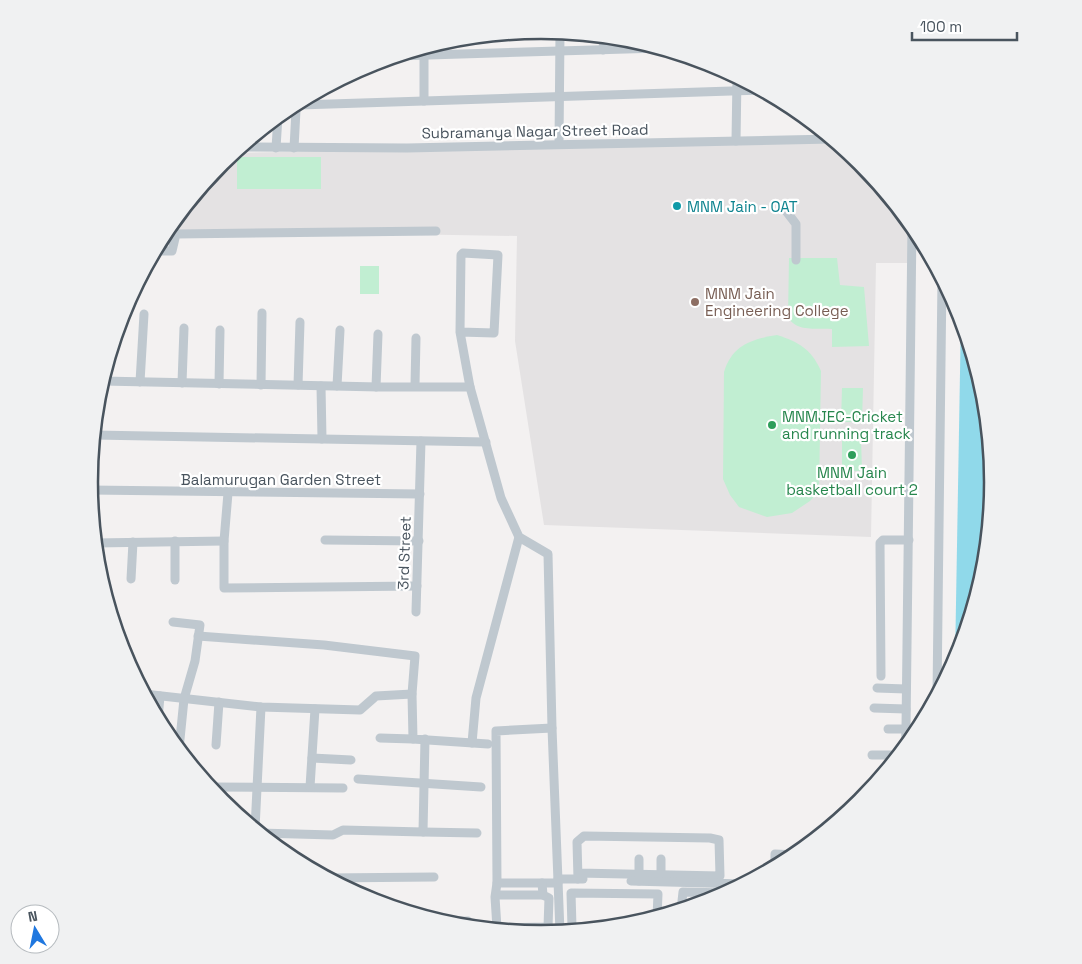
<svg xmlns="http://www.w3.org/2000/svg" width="1082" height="964" font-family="'Space Grotesk',sans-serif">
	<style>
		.education { fill: #e4e2e3 }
		.green { fill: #c1eed2 }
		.water { fill: #90d9ea }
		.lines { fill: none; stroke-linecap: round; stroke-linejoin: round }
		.minor { stroke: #bfc8cf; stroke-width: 9 }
		.culture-dot { fill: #0f9aa8; stroke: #fff; stroke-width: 2 }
		.education-dot { fill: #8d6e63; stroke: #fff; stroke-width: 2 }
		.leisure-dot { fill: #2e9e5b; stroke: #fff; stroke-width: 2 }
		.labels { text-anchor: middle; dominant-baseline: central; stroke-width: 4.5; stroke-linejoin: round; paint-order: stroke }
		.street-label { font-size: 15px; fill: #49545e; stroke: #fff }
		.culture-label { font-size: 15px; fill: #0d838f; stroke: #fff; text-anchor: start }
		.education-label { font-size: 15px; fill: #785e54; stroke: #fff; text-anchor: start }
		.leisure-label { font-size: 15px; fill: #27864d; stroke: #fff; text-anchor: start }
		.rim { fill: none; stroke: #49545e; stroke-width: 2.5 }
	</style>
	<rect width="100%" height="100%" fill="#f3f1f1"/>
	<polygon class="education" points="835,142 861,163 910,222 910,263 876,263 871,537 544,525 515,341 517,236 166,230 222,162 233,153"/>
	<g class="green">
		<rect x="237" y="157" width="84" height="32"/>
		<path d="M789,258h48l3,27 24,2 5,59 -37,1v-18c-16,-1 -36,3 -44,-12z"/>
		<rect x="360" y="266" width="19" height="28"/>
		<path d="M777,335c22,7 34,14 44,36l-2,120 -9,10 -18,12 -25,4 -28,-10 -9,-12 -7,-16 1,-107c8,-27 28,-33 53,-37z"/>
		<polygon points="842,388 863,388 862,422 841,422"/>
		<polygon points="842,438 861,438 862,471 842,471"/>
	</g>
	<polygon class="water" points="961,315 984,394 987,419 988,536 984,570 955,661"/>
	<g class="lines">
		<g class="minor">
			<polyline points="603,50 604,36"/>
			<polyline points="396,56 660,48"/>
			<polyline points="424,101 424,47"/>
			<polyline points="736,141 737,77"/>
			<polyline points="559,144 560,32"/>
			<polyline points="240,147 407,148 832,139"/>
			<polyline points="276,148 278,116"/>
			<polyline points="294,148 296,110 299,105 762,90"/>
			<polyline points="786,211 796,224 796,260"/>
			<polyline points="912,225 906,729 906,735 915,735"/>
			<polyline points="155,251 172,251 176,234 436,231"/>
			<polyline points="460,332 494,333 498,255 463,253 461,255 460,332 470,387"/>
			<polyline points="102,381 379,387 470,387 501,498 519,537 548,554 552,728 560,932"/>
			<polyline points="140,382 144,314"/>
			<polyline points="182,383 184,328"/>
			<polyline points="219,384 220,330"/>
			<polyline points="261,385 262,313"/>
			<polyline points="298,385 300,322"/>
			<polyline points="415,385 416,338"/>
			<polyline points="321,386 322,439"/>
			<polyline points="337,386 340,330"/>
			<polyline points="376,387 378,334"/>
			<polyline points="94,435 486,442"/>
			<polyline points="90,490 420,494"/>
			<polyline points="228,493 224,541 224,588 417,586"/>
			<polyline points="325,540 419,541"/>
			<polyline points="95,543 224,541"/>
			<polyline points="131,579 133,542"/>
			<polyline points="175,580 175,541"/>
			<polyline points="416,612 421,441"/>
			<polyline points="173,622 200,625 195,661 184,699 179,749"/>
			<polyline points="198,636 324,645 415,656 412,694 413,739 488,744"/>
			<polyline points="881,676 880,543 883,540 909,540"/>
			<polyline points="877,688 906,689"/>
			<polyline points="144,694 261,707 360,710 376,696 412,694"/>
			<polyline points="937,695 942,278"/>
			<polyline points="874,708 906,709"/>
			<polyline points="158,719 160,696"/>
			<polyline points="552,728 496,731 497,883 558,883"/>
			<polyline points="888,729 906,729"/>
			<polyline points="906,735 906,746"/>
			<polyline points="380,738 413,739"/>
			<polyline points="472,743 476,698 519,537"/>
			<polyline points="216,745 219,702"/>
			<polyline points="872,755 899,755"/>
			<polyline points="186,758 191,759 190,764"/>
			<polyline points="312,758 351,760"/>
			<polyline points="358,779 481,787"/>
			<polyline points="213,787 343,788"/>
			<polyline points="310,787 315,709"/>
			<polyline points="255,829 261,707"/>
			<polyline points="423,832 477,833"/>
			<polyline points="259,833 333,835 343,830 423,832 425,739"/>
			<polyline points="661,859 661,879"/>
			<polyline points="775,867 775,854 796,855"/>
			<polyline points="578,873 720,876 719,840 710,838 584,836 577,842 578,879"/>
			<polyline points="327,878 434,877"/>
			<polyline points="558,879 583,879"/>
			<polyline points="631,881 743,884"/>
			<polyline points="639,881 639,859"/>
			<polyline points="497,883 495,897 497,928 548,927 549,898 543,895 542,883"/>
			<polyline points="496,895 543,895"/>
			<polyline points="681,910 683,892 727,893"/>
			<polyline points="443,922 468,921"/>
			<polyline points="590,929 572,927 571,893 658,894 657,917"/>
		</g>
	</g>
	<circle class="culture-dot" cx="677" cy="206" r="5"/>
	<circle class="education-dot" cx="695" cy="302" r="5"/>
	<g class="leisure-dot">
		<circle cx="772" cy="425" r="5"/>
		<circle cx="852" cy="455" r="5"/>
	</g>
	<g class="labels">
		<g class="street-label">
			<text transform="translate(535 131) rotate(-1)">Subramanya Nagar Street Road</text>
			<text x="281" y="479">Balamurugan Garden Street</text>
			<text transform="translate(404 553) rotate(-88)">3rd Street</text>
		</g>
		<g class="culture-label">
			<text x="687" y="206">MNM Jain - OAT</text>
		</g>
		<g class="education-label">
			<text x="705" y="293">MNM Jain<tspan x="705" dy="17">Engineering College</tspan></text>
		</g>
		<g class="leisure-label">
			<text x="782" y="416">MNMJEC-Cricket<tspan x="782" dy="17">and running track</tspan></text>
			<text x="852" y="472" text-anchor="middle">MNM Jain<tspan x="852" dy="17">basketball court 2</tspan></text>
		</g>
	</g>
	<path d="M0 0H1082V964H0ZM98 482a443 443 0 1 1 886 0a443 443 0 1 1-886 0Z" fill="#f0f1f2" fill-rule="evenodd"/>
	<path class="rim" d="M98 482a443 443 0 1 1 886 0a443 443 0 1 1-886 0Z"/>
	<g transform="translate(35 929) rotate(350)"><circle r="24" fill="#ffffff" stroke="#b6bbbf"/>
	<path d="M0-4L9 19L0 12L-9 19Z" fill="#1f77df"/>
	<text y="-8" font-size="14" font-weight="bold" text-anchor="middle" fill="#49545e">N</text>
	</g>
	<path d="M912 32v8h105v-8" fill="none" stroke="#49545e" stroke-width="2.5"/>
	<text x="920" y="32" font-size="15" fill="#49545e" stroke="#ffffff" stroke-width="4" paint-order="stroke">100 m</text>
</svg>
